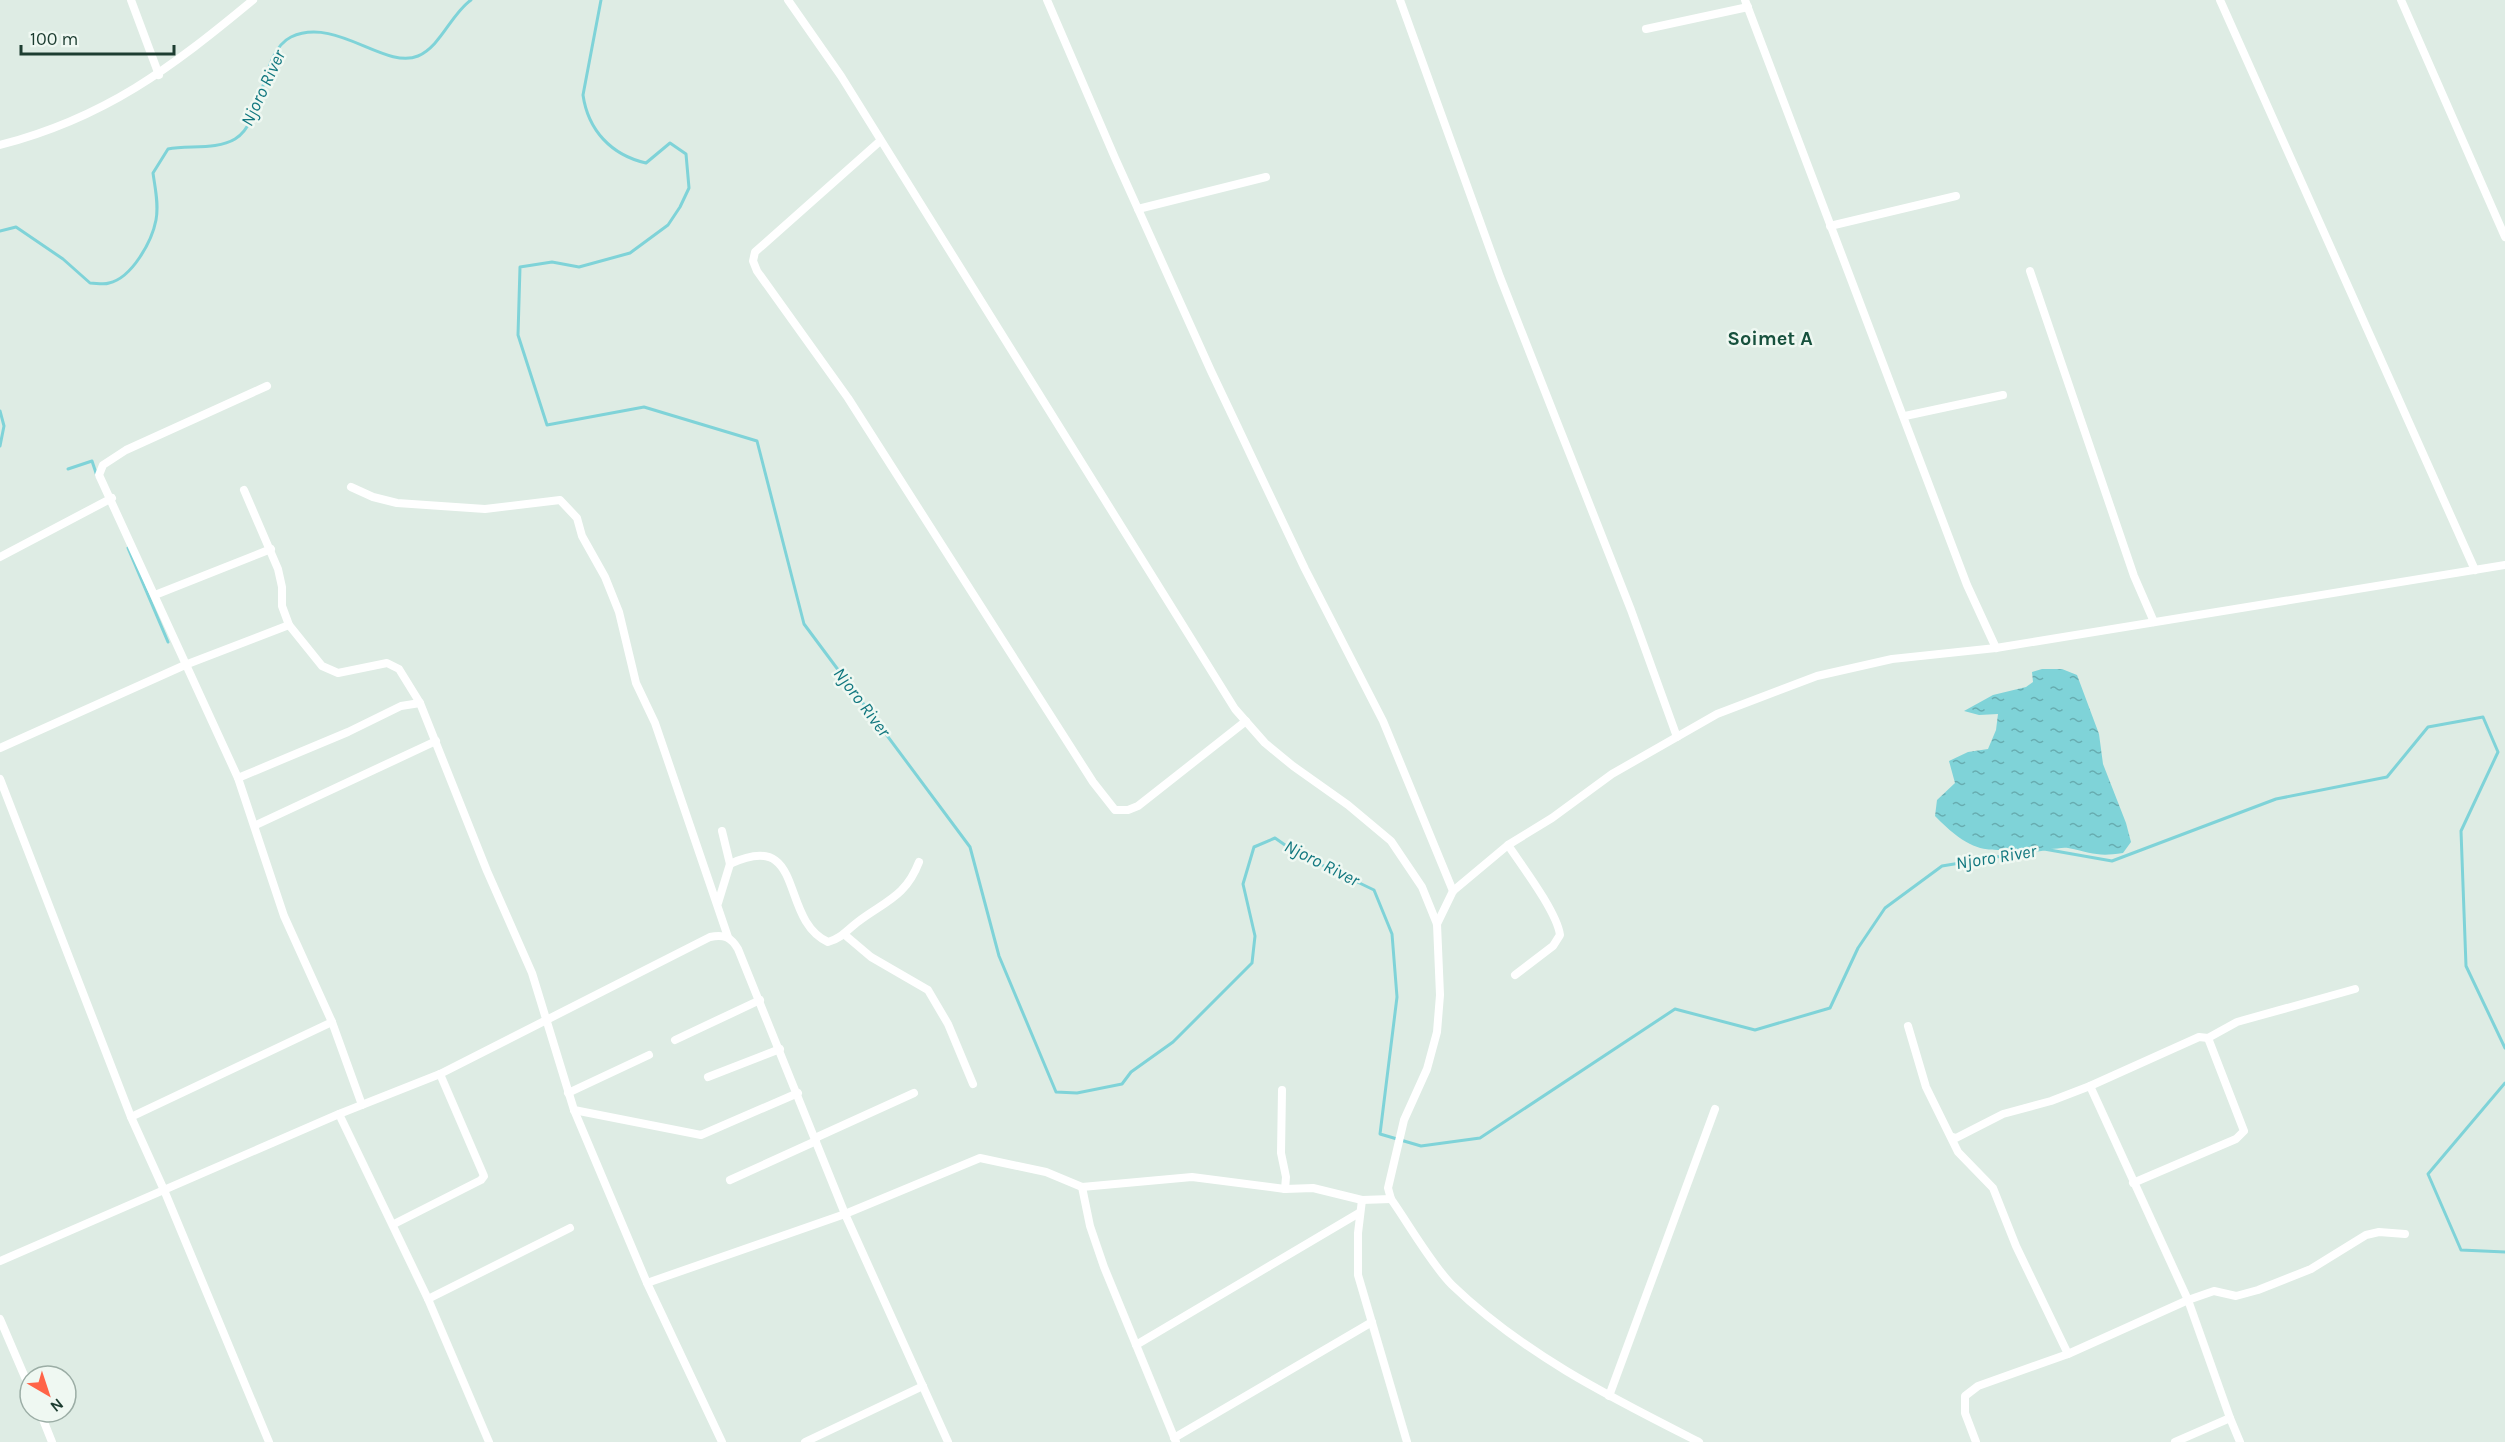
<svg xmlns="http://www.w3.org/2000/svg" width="2505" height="1442" font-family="Karla,sans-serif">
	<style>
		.water { fill: url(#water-ripples) }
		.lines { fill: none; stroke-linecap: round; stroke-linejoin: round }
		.stream { stroke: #7fd3d8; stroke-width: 3 }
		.minor { stroke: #fff; stroke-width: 8 }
		.labels { text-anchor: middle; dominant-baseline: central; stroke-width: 5; stroke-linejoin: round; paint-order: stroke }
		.water-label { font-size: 18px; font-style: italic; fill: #11777f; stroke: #eff8f2 }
		.quarter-label { font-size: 20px; font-weight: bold; fill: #17513d; stroke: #eff8f2 }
	</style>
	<defs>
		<pattern id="water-ripples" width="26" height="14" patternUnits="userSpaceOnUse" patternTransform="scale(1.5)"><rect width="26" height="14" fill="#7fd3d8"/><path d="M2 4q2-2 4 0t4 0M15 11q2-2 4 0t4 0" fill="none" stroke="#67acb0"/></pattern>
	</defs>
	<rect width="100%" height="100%" fill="#deece4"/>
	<path class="water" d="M2042,669h20l15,6 22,59 4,30 23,59 5,19 -8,11c-26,4 -30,0 -55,-5 -5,-1 -12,1 -18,1 -59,-3 -68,15 -115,-33l2,-16 18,-17 -6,-22 19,-9 20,-3 8,-19 2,-16 -19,1 -15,-4 29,-16 33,-8 7,-5 -1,-10z"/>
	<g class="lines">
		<g class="stream">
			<path d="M601,0l-18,95c5,35 28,60 63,68l24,-20 16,11 3,34 -9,19 -12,18 -38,28 -51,14 -27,-5 -32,5 -2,68 29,90 97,-18 113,34 47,183 166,223 29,109 57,136 21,1 45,-9 9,-12 42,-30 79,-79 3,-27 -12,-52 11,-37 21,-9 20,14 79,38 18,44 5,63 -17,137 41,12 59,-8 195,-129 80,21 75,-22 28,-60 27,-40 57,-42 102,-17 68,12 164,-62 111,-22 41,-50 55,-10 15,35 -37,79 5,135 39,82"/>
			<path d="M0,231l16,-4 47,32 27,24c6,0 14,2 19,0 23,-5 43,-42 47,-63 3,-16 -1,-32 -3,-47l15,-24c20,-4 49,1 67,-10 30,-18 25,-87 56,-102 45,-21 94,33 127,19 23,-10 33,-42 53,-56"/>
			<polyline points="0,411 4,426 0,446"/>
			<polyline points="68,469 92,461 97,476"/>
			<polyline points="128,548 168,642"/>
			<polyline points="2505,1083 2428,1174 2461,1250 2505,1252"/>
		</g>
		<g class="minor">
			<polyline points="131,0 159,75"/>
			<path d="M788,0l53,76 394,633 30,34 28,23 55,39 43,36 31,46 15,37 3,71 -3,37 -10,37 -23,51 -16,68 3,11c17,24 41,66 61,86 73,70 158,112 247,157"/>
			<polyline points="1047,0 1115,158 1211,371 1305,569 1383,721 1453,891"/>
			<polyline points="1400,0 1500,277 1631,610 1677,737"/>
			<polyline points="1745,0 1967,585 1996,648"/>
			<polyline points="2220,0 2475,570"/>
			<polyline points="2401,0 2505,237"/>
			<polyline points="1646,29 1748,7"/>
			<polyline points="879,142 755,252 753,261 757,271 848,398 1093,782 1115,810 1128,810 1138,806 1246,721"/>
			<path d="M0,145c105,-27 171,-77 253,-145"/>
			<polyline points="1138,209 1266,177"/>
			<polyline points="1830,226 1956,196"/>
			<polyline points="2030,271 2134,576 2154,622"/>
			<polyline points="267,386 126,450 103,465 99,475 238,778 284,916 332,1022 362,1105"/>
			<polyline points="1905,416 2003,395"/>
			<polyline points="351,487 373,497 397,503 485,509 560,500 577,518 582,536 605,577 619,612 636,683 655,723 728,937"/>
			<polyline points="244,490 278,569 282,587 282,606 289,625 322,666 338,673 387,663 399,669 420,703 487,871 532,973 574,1110 647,1283 722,1442"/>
			<polyline points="0,557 112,498"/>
			<polyline points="155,595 271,549"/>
			<polyline points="0,748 185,665 289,625"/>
			<polyline points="238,778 348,732 401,706 420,703"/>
			<polyline points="0,779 131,1117 164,1190 269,1442"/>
			<polyline points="256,825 436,741"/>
			<path d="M1508,845c14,21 49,67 52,90l-7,11 -38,29"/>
			<path d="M730,864c77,-36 48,55 98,78 14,-4 20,-13 31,-21 27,-20 47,-25 60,-59"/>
			<polyline points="718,903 730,864 722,831"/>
			<polyline points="1437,924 1453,891 1508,845 1552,818 1612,774 1717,714 1817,676 1892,659 1996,648 2505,565"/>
			<polyline points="845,935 871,957 928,990 948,1024 973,1084"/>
			<polyline points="1908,1026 1926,1087 1958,1152 1993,1188 2016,1246 2068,1354"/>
			<polyline points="2208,1038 2237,1022 2355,989"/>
			<polyline points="675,1040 760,1000"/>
			<polyline points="708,1077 780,1049"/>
			<polyline points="2090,1086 2188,1300 2230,1418 2175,1442"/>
			<polyline points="1282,1090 1281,1153 1286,1177 1285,1189"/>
			<polyline points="568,1093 649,1055"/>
			<polyline points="574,1110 701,1135 798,1093"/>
			<polyline points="339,1114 428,1299 489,1442"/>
			<polyline points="131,1117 332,1022"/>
			<polyline points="1952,1137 1956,1138 2003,1114 2051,1101 2090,1086 2199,1037 2208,1038 2244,1131 2236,1139 2133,1183"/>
			<polyline points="815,1138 914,1093"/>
			<polyline points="730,1180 816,1141"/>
			<polyline points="1082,1187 1090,1226 1104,1267 1176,1442"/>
			<polyline points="1362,1200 1358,1233 1358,1275 1407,1442"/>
			<polyline points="394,1224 481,1180 484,1176 440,1074"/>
			<path d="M0,1261l339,-147 101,-40 270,-137c14,-3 21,0 28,12l107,265 103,228"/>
			<polyline points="647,1283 845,1214 980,1158 1046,1172 1082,1187 1192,1177 1285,1189 1313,1188 1362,1200 1391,1199"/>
			<polyline points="428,1299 570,1228"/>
			<polyline points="0,1319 30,1389"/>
			<polyline points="1136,1345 1359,1213"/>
			<polyline points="1609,1396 1715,1109"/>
			<polyline points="40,1412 52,1442"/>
			<polyline points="2230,1418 2240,1442"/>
			<polyline points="1174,1438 1372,1322"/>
			<polyline points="805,1442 923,1386"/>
			<polyline points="1976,1442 1965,1413 1965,1396 1978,1386 2068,1354 2188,1300 2214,1291 2236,1296 2258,1290 2311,1269 2366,1235 2379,1232 2405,1234"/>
		</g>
	</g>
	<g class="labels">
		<g class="water-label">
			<text transform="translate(263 88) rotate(-65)">Njoro River</text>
			<text transform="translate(862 702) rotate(53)">Njoro River</text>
			<text transform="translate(1996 857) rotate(-9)">Njoro River</text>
			<text transform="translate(1322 863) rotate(27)">Njoro River</text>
		</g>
		<g class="quarter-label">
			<text x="1770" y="338">Soimet A</text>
		</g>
	</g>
	<g transform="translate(48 1394) rotate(141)"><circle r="28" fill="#eff8f2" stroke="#9bada5" stroke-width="1.5"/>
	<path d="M0-4.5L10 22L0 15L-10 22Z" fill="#ff6448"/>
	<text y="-9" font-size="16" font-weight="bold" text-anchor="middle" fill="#1d3d31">N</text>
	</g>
	<path d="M21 45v9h153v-9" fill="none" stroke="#1d3d31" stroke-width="3"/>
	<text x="30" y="45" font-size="18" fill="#1d3d31" stroke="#eff8f2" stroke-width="4.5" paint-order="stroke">100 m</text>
</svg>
